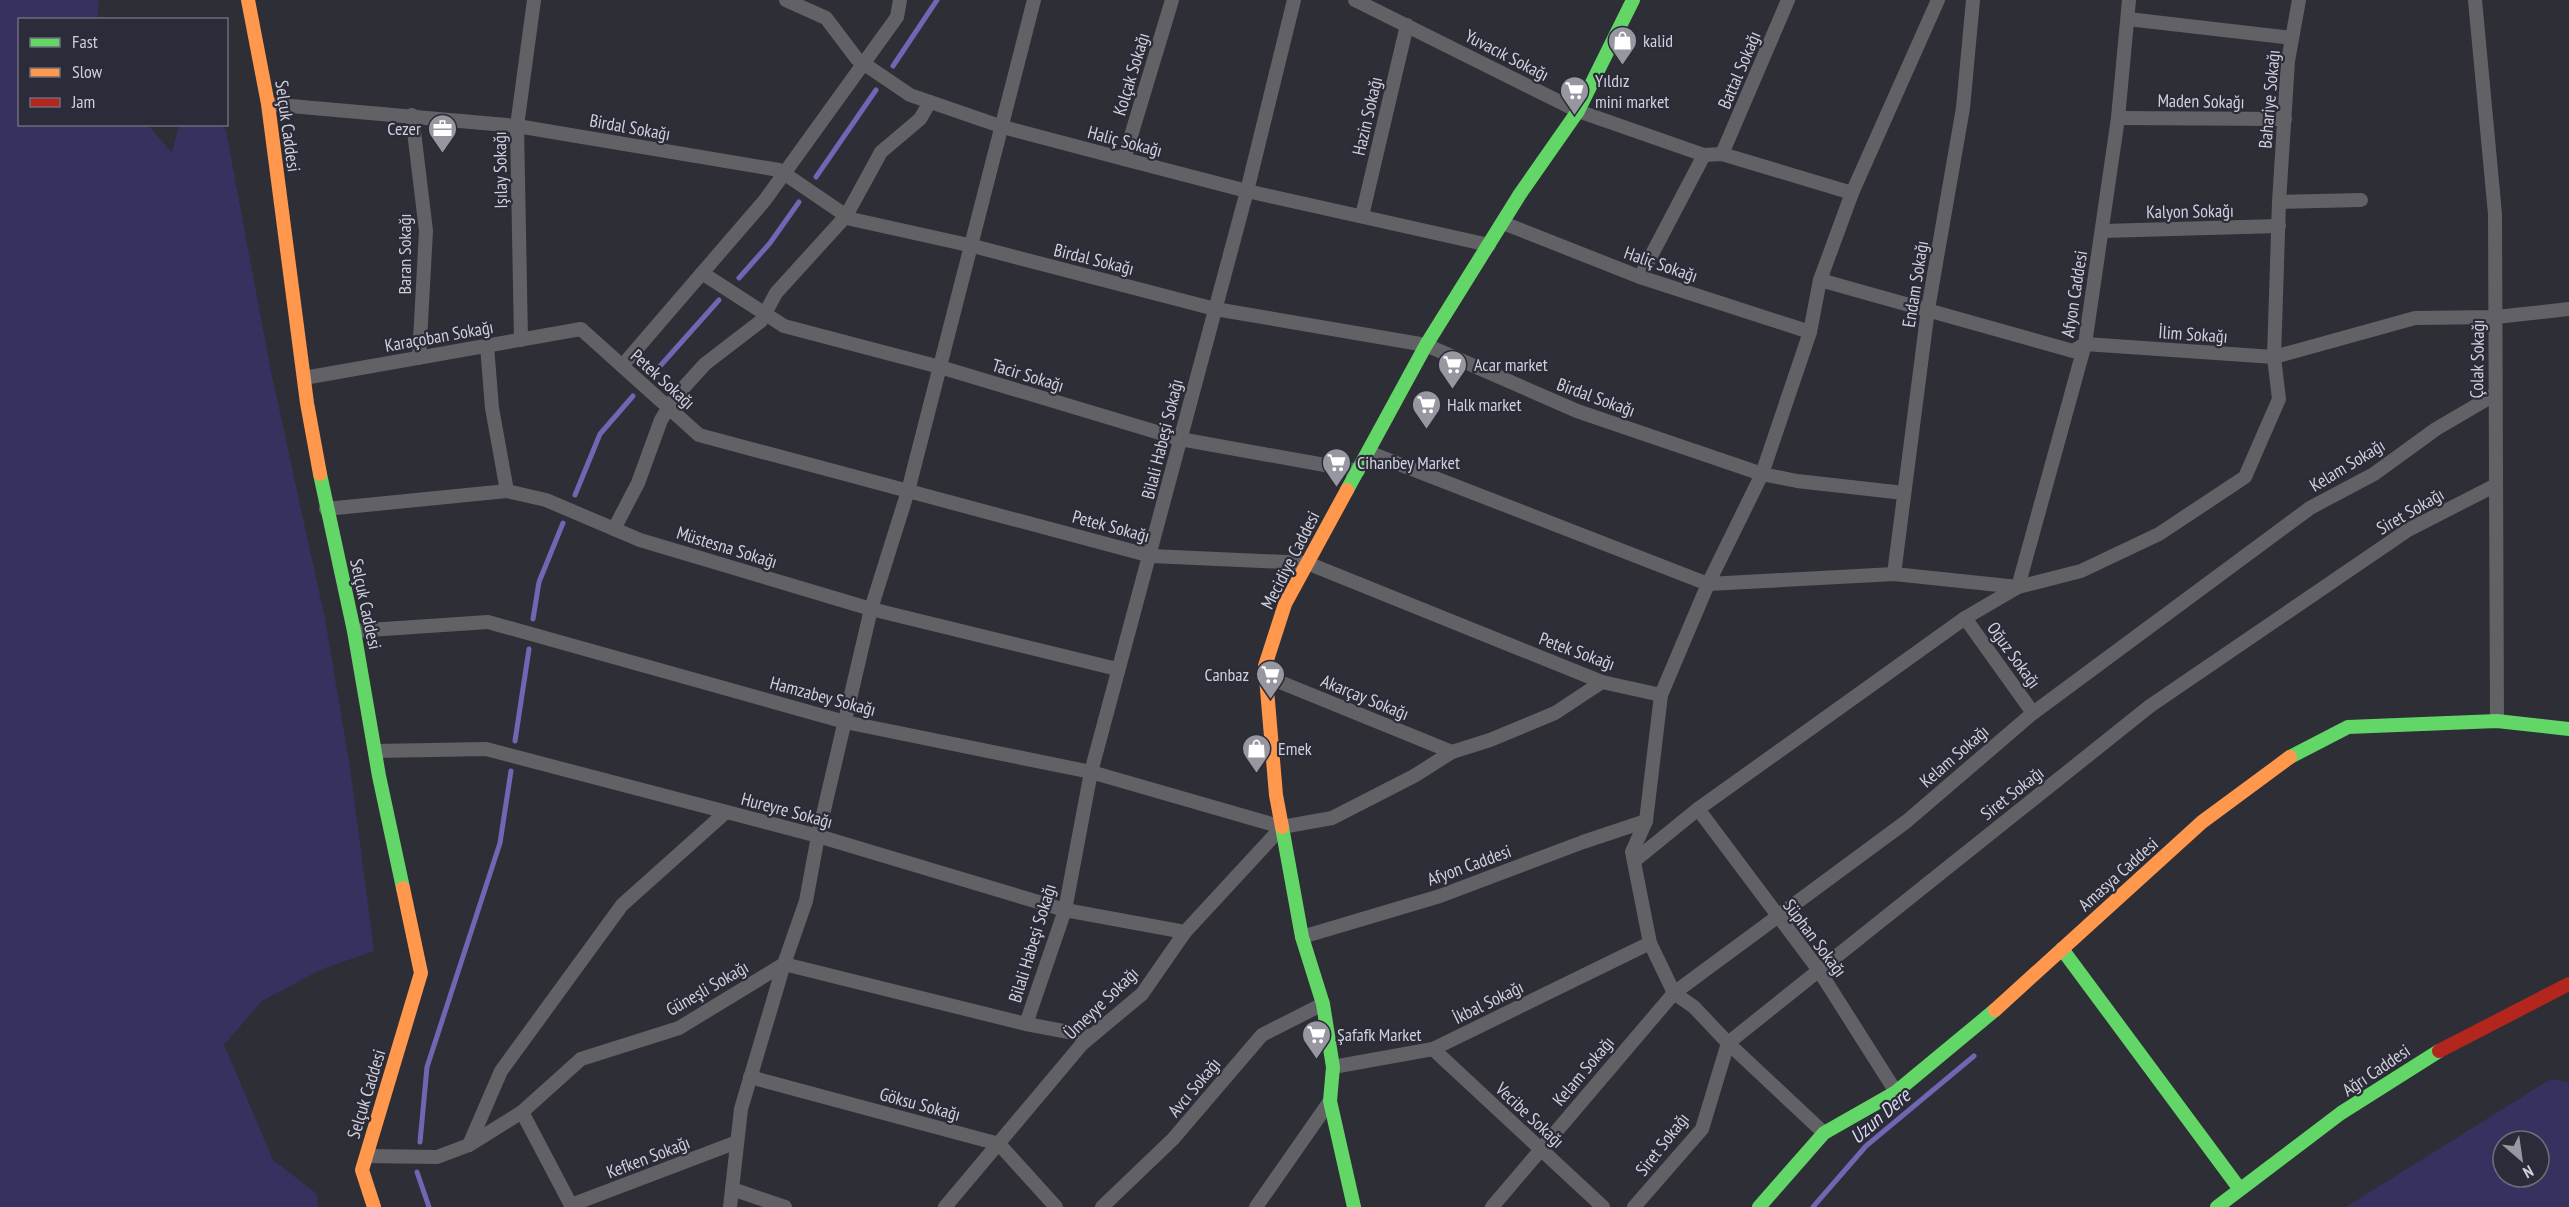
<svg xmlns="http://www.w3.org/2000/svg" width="2569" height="1207" font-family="'PT Sans Narrow',sans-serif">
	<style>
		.green { fill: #373160; fill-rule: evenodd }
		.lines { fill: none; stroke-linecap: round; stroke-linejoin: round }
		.stream { stroke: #6f67b3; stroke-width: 5 }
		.street { stroke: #626266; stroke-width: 14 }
		.fast { stroke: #63d668; stroke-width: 14 }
		.slow { stroke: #ff974d; stroke-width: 14 }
		.jam { stroke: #b3261e; stroke-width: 14 }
		.labels { text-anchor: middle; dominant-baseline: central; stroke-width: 4.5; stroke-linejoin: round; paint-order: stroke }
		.poi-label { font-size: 18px; fill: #d0d0d9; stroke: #2b2b39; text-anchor: start }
		.street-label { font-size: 18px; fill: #d0d0d9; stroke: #2b2b39 }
		.water-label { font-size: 20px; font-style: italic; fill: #dbdaf1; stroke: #2b2b39 }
	</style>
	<rect width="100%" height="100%" fill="#2e2e36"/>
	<g class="green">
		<polygon points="0,0 99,0 97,19 20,20 20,124 148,125 172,153 179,125 222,125 226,131 270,367 325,619 350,768 374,951 322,969 262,1001 224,1045 273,1160 317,1194 318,1207 0,1207"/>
		<path d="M2551,1079l18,3v125h-223zM2503,1141h36v36h-36z"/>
	</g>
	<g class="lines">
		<g class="stream">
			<polyline points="893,66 937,0"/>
			<polyline points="816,177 876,90"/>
			<polyline points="739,278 770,243 799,202"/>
			<polyline points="653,374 719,300"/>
			<polyline points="575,495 600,434 633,396"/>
			<polyline points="533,619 539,582 563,523"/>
			<polyline points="515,741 529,649"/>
			<polyline points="420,1142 427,1067 500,843 511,771"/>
			<polyline points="417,1172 429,1207"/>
			<polyline points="1813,1207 1866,1146 1974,1056"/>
		</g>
		<g class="street">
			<polyline points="786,0 826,18 857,59 910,95 1003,127 1124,159 1247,191 1489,245"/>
			<polyline points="1355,0 1578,111 1704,155 1722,154 1852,193"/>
			<polyline points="2475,0 2495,214 2497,721"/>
			<polyline points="2128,19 2292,38"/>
			<polyline points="268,104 517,126 779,170 851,219 973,246 1215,309 1426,345 1577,411 1762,474 1797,481 1904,493"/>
			<polyline points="412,115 426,231 419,358"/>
			<polyline points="2118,118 2285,119"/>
			<polyline points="1722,154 1788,0"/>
			<polyline points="1124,159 1172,0"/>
			<polyline points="2279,202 2361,200"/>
			<polyline points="1362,216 1407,25"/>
			<polyline points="1503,223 1640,277 1810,332"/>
			<polyline points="2103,231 2279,226"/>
			<polyline points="702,273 784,326 940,367 1180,439 1358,471"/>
			<polyline points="1640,277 1704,155"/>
			<polyline points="1820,280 2073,351 2085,344 2274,357 2415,318 2496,317 2569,309"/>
			<polyline points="521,340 517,126 534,0"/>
			<polyline points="487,346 492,408 507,491"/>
			<polyline points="622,366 765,200 897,17 900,0"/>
			<polyline points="304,378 581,329 699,435 1151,556 1307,563 1602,682 1661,695"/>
			<polyline points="1368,452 1708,584 1894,574 2018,587 2085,344 2118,118 2129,0"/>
			<polyline points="326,509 507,491 546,500 640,540 871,609 1117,669"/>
			<polyline points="614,529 638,483 661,420 676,396 705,364 761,321 776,293 846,216 881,152 920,119 930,102"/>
			<polyline points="1894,574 1928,309 1963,108 1973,0"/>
			<polyline points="1965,618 2033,713"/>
			<polyline points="354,631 488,622 845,722 1091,772 1282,827 1332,818 1414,776 1452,752 1490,740 1555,713 1602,682"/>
			<polyline points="1265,676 1452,752"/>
			<polyline points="375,751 486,749 818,836 1065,910 1185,932"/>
			<polyline points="1698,809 1818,969 1896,1092"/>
			<polyline points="1634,861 1698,809 1965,618 2018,587 2081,571 2159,534 2245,477 2279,399 2274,357 2279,202 2288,61 2299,0"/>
			<polyline points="1302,937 1440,896 1583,842 1646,821"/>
			<polyline points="1026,1024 1065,910 1091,772 1247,191 1294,0"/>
			<polyline points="1433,1049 1603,1207"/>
			<polyline points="1333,1067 1433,1049 1650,943"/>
			<polyline points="750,1077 999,1144 1056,1207"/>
			<polyline points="522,1112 572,1207"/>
			<polyline points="1824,1133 1728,1043 1694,1007 1674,993 1650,943 1632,852 1646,821 1661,695 1708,584 1762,474 1810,332 1820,280 1852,193 1938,0"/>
			<polyline points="469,1145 501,1071 622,905 726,812"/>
			<polyline points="367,1156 437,1157 469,1145 522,1112 581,1059 679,1028 784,964 1026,1024 1090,1036"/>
			<polyline points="732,1189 785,1207"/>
			<polyline points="571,1205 737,1142"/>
			<polyline points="730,1207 741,1109 784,964 806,901 818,836 871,609 908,491 1034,0"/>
			<polyline points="945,1207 1082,1044 1142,994 1185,932 1282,827"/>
			<polyline points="1102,1207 1173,1139 1262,1035 1323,1004"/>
			<polyline points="1256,1207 1330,1101"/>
			<polyline points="1492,1207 1674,993 1907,821 2033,713 2310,508 2374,474 2436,429 2494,395"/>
			<polyline points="1634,1207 1702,1129 1728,1043 2150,706 2408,530 2494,486"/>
		</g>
		<g class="fast">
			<polyline points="320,474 354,631 379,776 403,888"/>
			<polyline points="1347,490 1426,345 1520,194 1578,111 1633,0"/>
			<polyline points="2290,757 2348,727 2497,721 2569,729"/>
			<polyline points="1282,827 1302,937 1323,1004 1333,1067 1330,1101 1354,1207"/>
			<polyline points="2062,949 2239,1188"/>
			<polyline points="1759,1207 1824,1133 1896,1092 1995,1010"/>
			<polyline points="2217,1207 2341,1113 2439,1051"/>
		</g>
		<g class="slow">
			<polyline points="248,0 268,104 307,403 320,474"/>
			<polyline points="1282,827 1276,795 1265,666 1285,604 1347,490"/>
			<polyline points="1995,1010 2202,822 2290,757"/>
			<polyline points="374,1207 362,1170 421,973 403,888"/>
		</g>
		<polyline class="jam" points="2439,1051 2569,984"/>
	</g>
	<defs>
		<symbol id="shop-pin" viewBox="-11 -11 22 30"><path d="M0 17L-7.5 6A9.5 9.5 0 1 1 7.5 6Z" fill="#9797a0" stroke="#2b2b39"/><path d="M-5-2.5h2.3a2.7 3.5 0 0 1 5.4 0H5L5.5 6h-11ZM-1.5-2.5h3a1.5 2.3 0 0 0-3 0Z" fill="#fff"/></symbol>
		<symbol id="supermarket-pin" viewBox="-11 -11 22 30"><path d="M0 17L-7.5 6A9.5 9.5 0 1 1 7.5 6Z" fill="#9797a0" stroke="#2b2b39"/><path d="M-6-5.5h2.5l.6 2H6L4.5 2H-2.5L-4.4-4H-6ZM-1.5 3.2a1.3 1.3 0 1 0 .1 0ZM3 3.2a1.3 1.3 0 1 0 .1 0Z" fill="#fff"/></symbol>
		<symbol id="office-pin" viewBox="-11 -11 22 30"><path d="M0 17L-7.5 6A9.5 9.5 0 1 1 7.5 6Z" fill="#9797a0" stroke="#2b2b39"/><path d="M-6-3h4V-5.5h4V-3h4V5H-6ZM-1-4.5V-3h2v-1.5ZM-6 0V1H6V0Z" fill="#fff"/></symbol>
	</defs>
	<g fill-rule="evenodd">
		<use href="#shop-pin" x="1606" y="24" width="33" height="45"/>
		<use href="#supermarket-pin" x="1558" y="74" width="33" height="45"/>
		<use href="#office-pin" x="426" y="112" width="33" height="45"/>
		<use href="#supermarket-pin" x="1436" y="348" width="33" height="45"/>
		<use href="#supermarket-pin" x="1410" y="388" width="33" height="45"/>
		<use href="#supermarket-pin" x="1320" y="446" width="33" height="45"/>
		<use href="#supermarket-pin" x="1254" y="658" width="33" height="45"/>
		<use href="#shop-pin" x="1240" y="732" width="33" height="45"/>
		<use href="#supermarket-pin" x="1300" y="1018" width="33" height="45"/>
	</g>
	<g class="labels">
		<g class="poi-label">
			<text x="1643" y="40">kalid</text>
			<text x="1595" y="80">Yıldız<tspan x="1595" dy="21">mini market</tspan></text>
			<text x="421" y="128" text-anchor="end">Cezer</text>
			<text x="1474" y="364">Acar market</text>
			<text x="1447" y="404">Halk market</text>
			<text x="1357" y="462">Cihanbey Market</text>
			<text x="1249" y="674" text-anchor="end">Canbaz</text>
			<text x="1278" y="748">Emek</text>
			<text x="1337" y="1034">Şafafk Market</text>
		</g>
		<g class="street-label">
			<text transform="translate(1507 55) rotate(27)">Yuvacık Sokağı</text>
			<text transform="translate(1739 70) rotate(-67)">Battal Sokağı</text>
			<text transform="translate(1131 74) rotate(-73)">Kolçak Sokağı</text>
			<text transform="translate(2269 99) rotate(-85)">Bahariye Sokağı</text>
			<text transform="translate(2201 101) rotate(1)">Maden Sokağı</text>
			<text transform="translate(1367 116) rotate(-77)">Hazin Sokağı</text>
			<text transform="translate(288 126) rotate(82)">Selçuk Caddesi</text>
			<text transform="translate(630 127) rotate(10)">Birdal Sokağı</text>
			<text transform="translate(1125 141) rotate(15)">Haliç Sokağı</text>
			<text transform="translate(500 170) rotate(-91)">Işılay Sokağı</text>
			<text transform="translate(2190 211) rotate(-1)">Kalyon Sokağı</text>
			<text transform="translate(404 254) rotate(-90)">Baran Sokağı</text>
			<text transform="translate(1094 259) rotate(14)">Birdal Sokağı</text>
			<text transform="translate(1661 264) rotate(19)">Haliç Sokağı</text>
			<text transform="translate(1915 284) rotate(-81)">Endam Sokağı</text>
			<text transform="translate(2074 294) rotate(-81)">Afyon Caddesi</text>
			<text transform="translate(2193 334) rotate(4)">İlim Sokağı</text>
			<text transform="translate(439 336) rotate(-10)">Karaçoban Sokağı</text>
			<text transform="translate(2477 359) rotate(-89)">Çolak Sokağı</text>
			<text transform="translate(1028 375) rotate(17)">Tacir Sokağı</text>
			<text transform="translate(663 379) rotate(42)">Petek Sokağı</text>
			<text transform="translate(1596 397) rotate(20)">Birdal Sokağı</text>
			<text transform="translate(1162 439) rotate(-76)">Bilali Habeşi Sokağı</text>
			<text transform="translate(2347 465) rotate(-31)">Kelam Sokağı</text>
			<text transform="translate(2410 511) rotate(-30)">Siret Sokağı</text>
			<text transform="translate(1111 526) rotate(15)">Petek Sokağı</text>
			<text transform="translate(727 547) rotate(17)">Müstesna Sokağı</text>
			<text transform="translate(1290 560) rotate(-63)">Mecidiye Caddesi</text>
			<text transform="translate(366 604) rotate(78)">Selçuk Caddesi</text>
			<text transform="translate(1577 651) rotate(20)">Petek Sokağı</text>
			<text transform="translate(2014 655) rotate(54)">Oğuz Sokağı</text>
			<text transform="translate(823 696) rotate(15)">Hamzabey Sokağı</text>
			<text transform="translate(1365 697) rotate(22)">Akarçay Sokağı</text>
			<text transform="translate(1954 756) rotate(-41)">Kelam Sokağı</text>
			<text transform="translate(2012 793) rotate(-38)">Siret Sokağı</text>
			<text transform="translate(787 810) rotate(15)">Hureyre Sokağı</text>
			<text transform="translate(1469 865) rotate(-20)">Afyon Caddesi</text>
			<text transform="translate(2118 874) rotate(-42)">Amasya Caddesi</text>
			<text transform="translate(1815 938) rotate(53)">Süphan Sokağı</text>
			<text transform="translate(1032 943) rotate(-73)">Bilali Habeşi Sokağı</text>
			<text transform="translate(707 988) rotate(-30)">Güneşli Sokağı</text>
			<text transform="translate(1488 1002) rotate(-26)">İkbal Sokağı</text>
			<text transform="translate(1101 1003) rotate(-44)">Ümeyye Sokağı</text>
			<text transform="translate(2376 1070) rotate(-34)">Ağrı Caddesi</text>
			<text transform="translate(1583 1071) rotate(-50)">Kelam Sokağı</text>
			<text transform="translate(1194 1087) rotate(-50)">Avcı Sokağı</text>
			<text transform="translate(366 1094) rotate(-73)">Selçuk Caddesi</text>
			<text transform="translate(920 1104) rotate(15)">Göksu Sokağı</text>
			<text transform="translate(1530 1115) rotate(43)">Vecibe Sokağı</text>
			<text transform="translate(1662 1144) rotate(-52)">Siret Sokağı</text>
			<text transform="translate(648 1157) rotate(-21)">Kefken Sokağı</text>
		</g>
		<g class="water-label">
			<text transform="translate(1880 1116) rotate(-41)">Uzun Dere</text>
		</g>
	</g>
	<rect x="18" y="18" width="210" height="108" fill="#2b2b39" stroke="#6d6d79" stroke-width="1.5"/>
	<rect x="30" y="38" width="30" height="9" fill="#63d668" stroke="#6d6d79" stroke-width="1.5"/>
	<text x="72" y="48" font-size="18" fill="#d0d0d9">Fast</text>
	<rect x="30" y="68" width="30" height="9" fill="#ff974d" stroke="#6d6d79" stroke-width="1.5"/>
	<text x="72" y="78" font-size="18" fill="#d0d0d9">Slow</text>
	<rect x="30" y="98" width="30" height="9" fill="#b3261e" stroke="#6d6d79" stroke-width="1.5"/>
	<text x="72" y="108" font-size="18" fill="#d0d0d9">Jam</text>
	<g transform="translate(2521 1159) rotate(151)"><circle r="28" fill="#2b2b39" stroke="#6d6d79" stroke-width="1.5"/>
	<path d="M0-4.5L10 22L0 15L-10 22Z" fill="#9797a0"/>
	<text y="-9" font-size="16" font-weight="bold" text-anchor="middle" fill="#d0d0d9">N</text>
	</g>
</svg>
